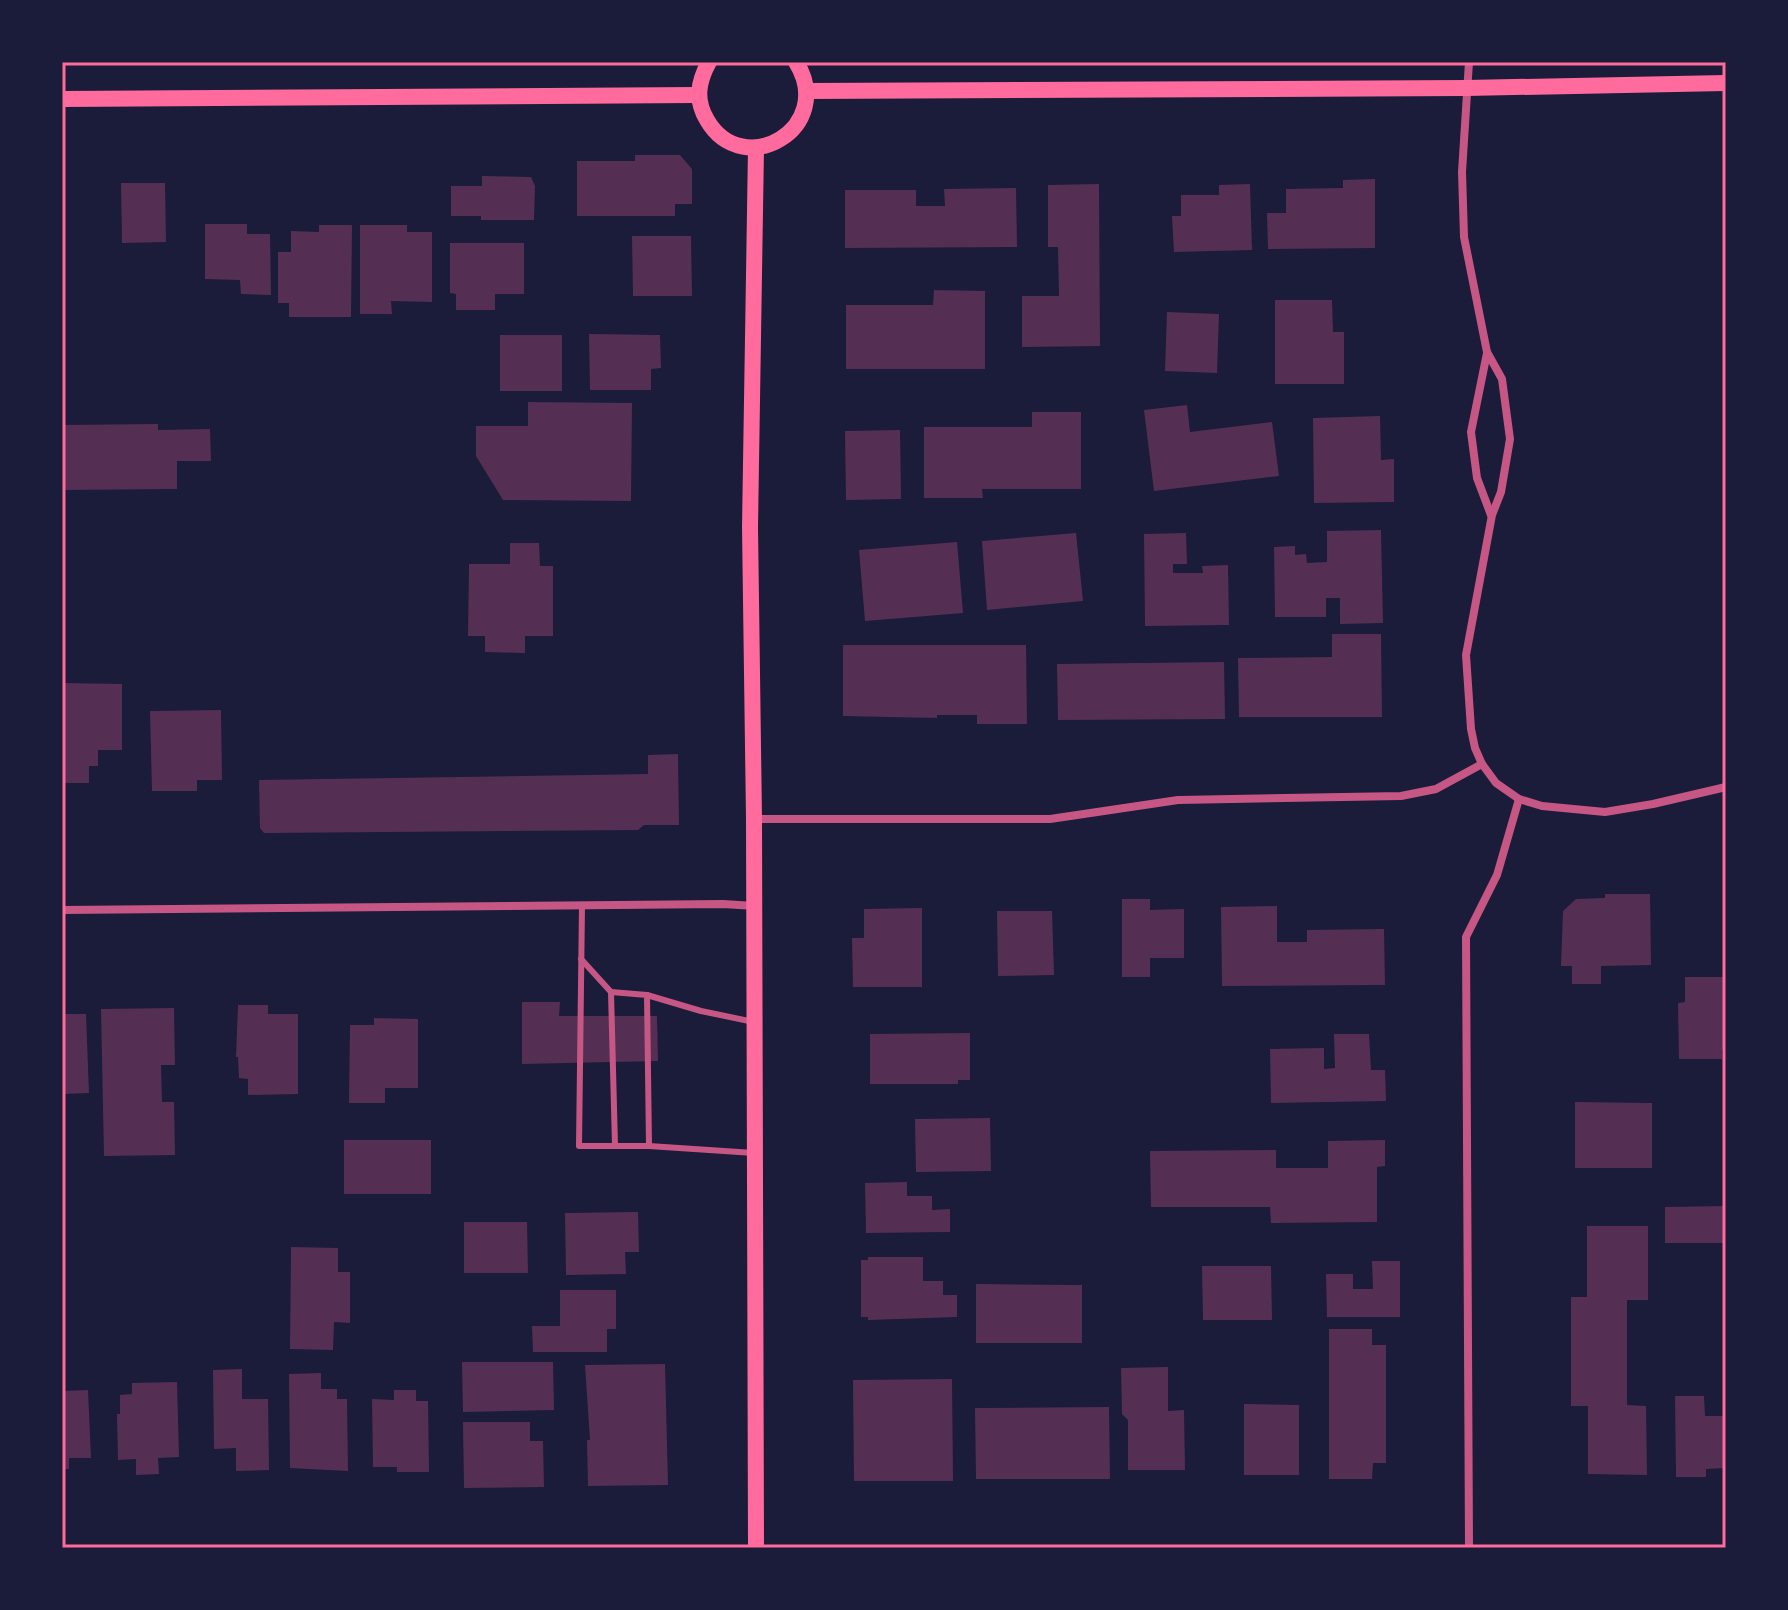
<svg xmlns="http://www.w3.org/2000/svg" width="1788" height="1610" font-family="'Golos Text',sans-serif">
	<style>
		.building { fill: #542f53 }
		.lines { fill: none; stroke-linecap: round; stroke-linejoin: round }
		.service { stroke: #c65784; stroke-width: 6 }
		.minor { stroke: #c65784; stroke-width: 8 }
		.secondary { stroke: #ff6b9d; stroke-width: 16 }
		.neatline { fill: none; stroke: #ff6b9d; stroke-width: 3 }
	</style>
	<rect width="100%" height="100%" fill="#1b1b3a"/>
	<g class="building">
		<polygon points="635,155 680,155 692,169 692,204 675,204 675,216 577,216 577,161 635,161"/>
		<polygon points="482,176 531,177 535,186 534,220 481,220 481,216 451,216 451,186 482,186"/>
		<polygon points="1375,179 1375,248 1268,249 1267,213 1286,213 1286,189 1343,188 1343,180"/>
		<polygon points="121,183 165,183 166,242 122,243"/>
		<polygon points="1099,184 1100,346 1022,347 1022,296 1059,296 1058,247 1048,247 1048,185"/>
		<polygon points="1250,184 1252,250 1174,252 1172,216 1181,216 1181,195 1219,195 1219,185"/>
		<polygon points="1016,188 1017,247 845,248 845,190 916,190 916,206 945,206 944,189"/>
		<polygon points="205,224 247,224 247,234 270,234 271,295 241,294 240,280 205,279"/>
		<polygon points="319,225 352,225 351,317 289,317 289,303 278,303 278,252 291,252 291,231 319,232"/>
		<polygon points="360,225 407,225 407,232 432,232 432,302 391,301 392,314 360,314"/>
		<polygon points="632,236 691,236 692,296 633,296"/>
		<polygon points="450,243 524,243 524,294 495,294 495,310 456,310 456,294 450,293"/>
		<polygon points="934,290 985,291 985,369 846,369 846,305 933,305"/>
		<polygon points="1275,300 1332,300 1333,332 1344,332 1344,384 1275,384"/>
		<polygon points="1167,312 1219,314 1217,373 1165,371"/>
		<polygon points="589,334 660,335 661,368 651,369 651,390 590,390"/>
		<rect x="500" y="335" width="62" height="56"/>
		<polygon points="528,402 632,403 631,501 503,500 476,456 476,426 528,426"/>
		<polygon points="1187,405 1190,432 1272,422 1279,476 1154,491 1144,410"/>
		<polygon points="1032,412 1081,412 1081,489 982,489 983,498 924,498 924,427 1032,427"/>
		<polygon points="1380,416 1381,460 1394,459 1394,502 1314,503 1313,418"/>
		<polygon points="158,424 158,430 210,429 211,461 177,461 177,489 62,490 62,425"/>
		<polygon points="900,430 901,499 846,500 845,431"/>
		<polygon points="1381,530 1383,623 1340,624 1340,598 1326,598 1326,617 1275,617 1274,547 1295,546 1295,555 1306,554 1307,563 1327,562 1327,531"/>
		<polygon points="1076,533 1083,601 987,610 982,541"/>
		<polygon points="1186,533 1187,564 1173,564 1173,573 1203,573 1202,566 1228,565 1229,625 1145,626 1144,534"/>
		<polygon points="957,542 963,613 865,621 859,550"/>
		<polygon points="510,543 539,543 540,566 553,566 553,636 525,636 525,653 485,652 485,636 468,636 469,564 510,564"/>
		<polygon points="1332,634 1381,634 1382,717 1239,717 1238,658 1332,657"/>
		<polygon points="843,645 1026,645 1027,724 977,724 977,715 937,715 937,718 843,716"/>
		<polygon points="1224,662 1225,719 1058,720 1057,664"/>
		<polygon points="62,683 122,684 122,750 98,750 98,766 89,766 89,783 62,783"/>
		<polygon points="221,710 222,780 197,780 197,791 152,791 150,711"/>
		<polygon points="678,754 679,825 644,825 638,830 264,833 260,828 259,780 648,774 648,755"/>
		<polygon points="1605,894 1650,894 1651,965 1601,966 1601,984 1572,984 1572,966 1561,966 1563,911 1576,899 1605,898"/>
		<polygon points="1122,899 1150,899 1150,910 1184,909 1184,958 1150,958 1150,977 1122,977"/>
		<polygon points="1277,906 1277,942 1307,942 1307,930 1384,929 1385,985 1222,986 1221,907"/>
		<polygon points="922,908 922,987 853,987 852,938 864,938 864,909"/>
		<polygon points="997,911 1052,911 1054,975 998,976"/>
		<polygon points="1685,977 1726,977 1726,1049 1722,1049 1722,1059 1679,1059 1678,1003 1685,1002"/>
		<polygon points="522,1002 560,1002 559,1016 657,1016 658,1061 522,1064"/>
		<polygon points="238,1005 268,1005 268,1014 298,1014 298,1094 248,1095 248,1079 239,1078 238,1057 236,1057"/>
		<polygon points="174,1008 175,1065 161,1065 162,1102 174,1102 175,1155 104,1156 101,1009"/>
		<polygon points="62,1014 86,1014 89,1093 62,1094"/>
		<polygon points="374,1018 418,1019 418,1088 385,1088 385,1103 349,1103 350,1025 374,1025"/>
		<polygon points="970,1033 970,1080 958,1080 958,1084 870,1084 870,1034"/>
		<polygon points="1334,1034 1369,1034 1371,1070 1385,1070 1386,1101 1271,1103 1270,1049 1324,1048 1324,1069 1335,1068"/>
		<polygon points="1575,1102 1652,1103 1652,1168 1575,1168"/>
		<polygon points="990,1118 991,1171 916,1172 915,1119"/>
		<rect x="344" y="1140" width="87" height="54"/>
		<polygon points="1385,1140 1385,1166 1377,1167 1377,1222 1271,1223 1270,1207 1151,1207 1150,1151 1276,1150 1276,1168 1328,1168 1328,1141"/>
		<polygon points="907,1182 907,1196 932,1196 932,1210 950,1209 950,1232 866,1233 865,1183"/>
		<polygon points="1726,1206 1726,1243 1665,1243 1665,1207"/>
		<polygon points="638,1212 639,1252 625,1252 626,1274 566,1275 565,1213"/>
		<polygon points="464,1222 527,1222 528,1273 464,1273"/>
		<polygon points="1587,1226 1648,1226 1648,1300 1627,1300 1627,1405 1646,1406 1647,1475 1588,1474 1588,1406 1571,1406 1571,1297 1587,1297"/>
		<polygon points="291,1247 338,1248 338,1272 350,1272 350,1323 334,1322 333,1350 290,1349"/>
		<polygon points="868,1257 923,1257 923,1281 943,1281 943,1295 957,1295 957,1317 868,1320 868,1317 861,1317 861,1260 868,1260"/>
		<polygon points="1372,1261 1400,1261 1400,1317 1327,1317 1326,1274 1353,1274 1353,1289 1373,1289"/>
		<polygon points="1202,1266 1271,1266 1272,1320 1203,1320"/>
		<polygon points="976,1284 1082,1285 1082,1343 976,1343"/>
		<polygon points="560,1290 616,1290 616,1329 607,1329 607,1352 533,1352 532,1326 560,1326"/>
		<polygon points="1329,1329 1372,1329 1372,1345 1386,1345 1386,1463 1373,1463 1372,1479 1329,1479"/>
		<polygon points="462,1362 553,1362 554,1410 463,1412"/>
		<polygon points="665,1364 668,1485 588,1486 587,1440 590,1440 585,1365"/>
		<polygon points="1168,1367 1168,1411 1184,1410 1185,1470 1128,1470 1128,1420 1122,1414 1121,1368"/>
		<polygon points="242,1369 242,1399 268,1399 269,1470 236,1471 236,1448 214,1449 213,1370"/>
		<polygon points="321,1373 321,1389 337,1389 337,1399 347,1399 348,1471 290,1468 289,1374"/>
		<polygon points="952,1379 953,1481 854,1481 853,1380"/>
		<polygon points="177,1382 179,1457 158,1458 159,1474 136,1475 136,1459 118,1460 117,1414 120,1414 120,1395 132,1394 132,1383"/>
		<polygon points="88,1390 91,1458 69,1458 69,1469 62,1469 62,1391"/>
		<polygon points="394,1390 416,1390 416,1401 428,1401 429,1472 397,1472 397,1467 373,1467 372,1399 394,1400"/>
		<polygon points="1675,1396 1704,1396 1705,1416 1726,1416 1726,1468 1706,1469 1706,1477 1676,1477"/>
		<polygon points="1244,1404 1299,1405 1299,1475 1244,1475"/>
		<polygon points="1109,1407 1110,1479 976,1479 975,1408"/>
		<polygon points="463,1422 530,1422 530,1441 543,1441 544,1487 464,1488"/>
	</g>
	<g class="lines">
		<g class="service">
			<polyline points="582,905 579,1146 649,1146 754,1153"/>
			<polyline points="581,959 611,992 615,1146"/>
			<polyline points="611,992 647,995 649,1146"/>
			<polyline points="647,995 701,1011 754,1022"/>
		</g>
		<g class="minor">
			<polyline points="1469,62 1462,172 1464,237 1487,352 1502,379 1510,439 1501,492 1492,515 1466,655 1471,729 1475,748 1482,764 1496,783 1519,799 1542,806 1605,812 1653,804 1726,787"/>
			<polyline points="1487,353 1471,432 1477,478 1491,515"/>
			<polyline points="754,819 1050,819 1178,800 1401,796 1436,789 1482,764"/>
			<polyline points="62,910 723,904 755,906"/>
			<polyline points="1469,1548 1466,937 1497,875 1519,799"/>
		</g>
		<g class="secondary">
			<path d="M709,62c-11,20 -14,38 -2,58 36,62 130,8 89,-58"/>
			<polyline points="807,91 1466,88 1726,83"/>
			<polyline points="62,99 697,95"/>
			<polyline points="756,1548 754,819 750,527 756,148"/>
		</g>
	</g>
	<rect width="1788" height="1610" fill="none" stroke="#1b1b3a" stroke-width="128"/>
	<rect x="64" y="64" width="1660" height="1482" class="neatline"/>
</svg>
